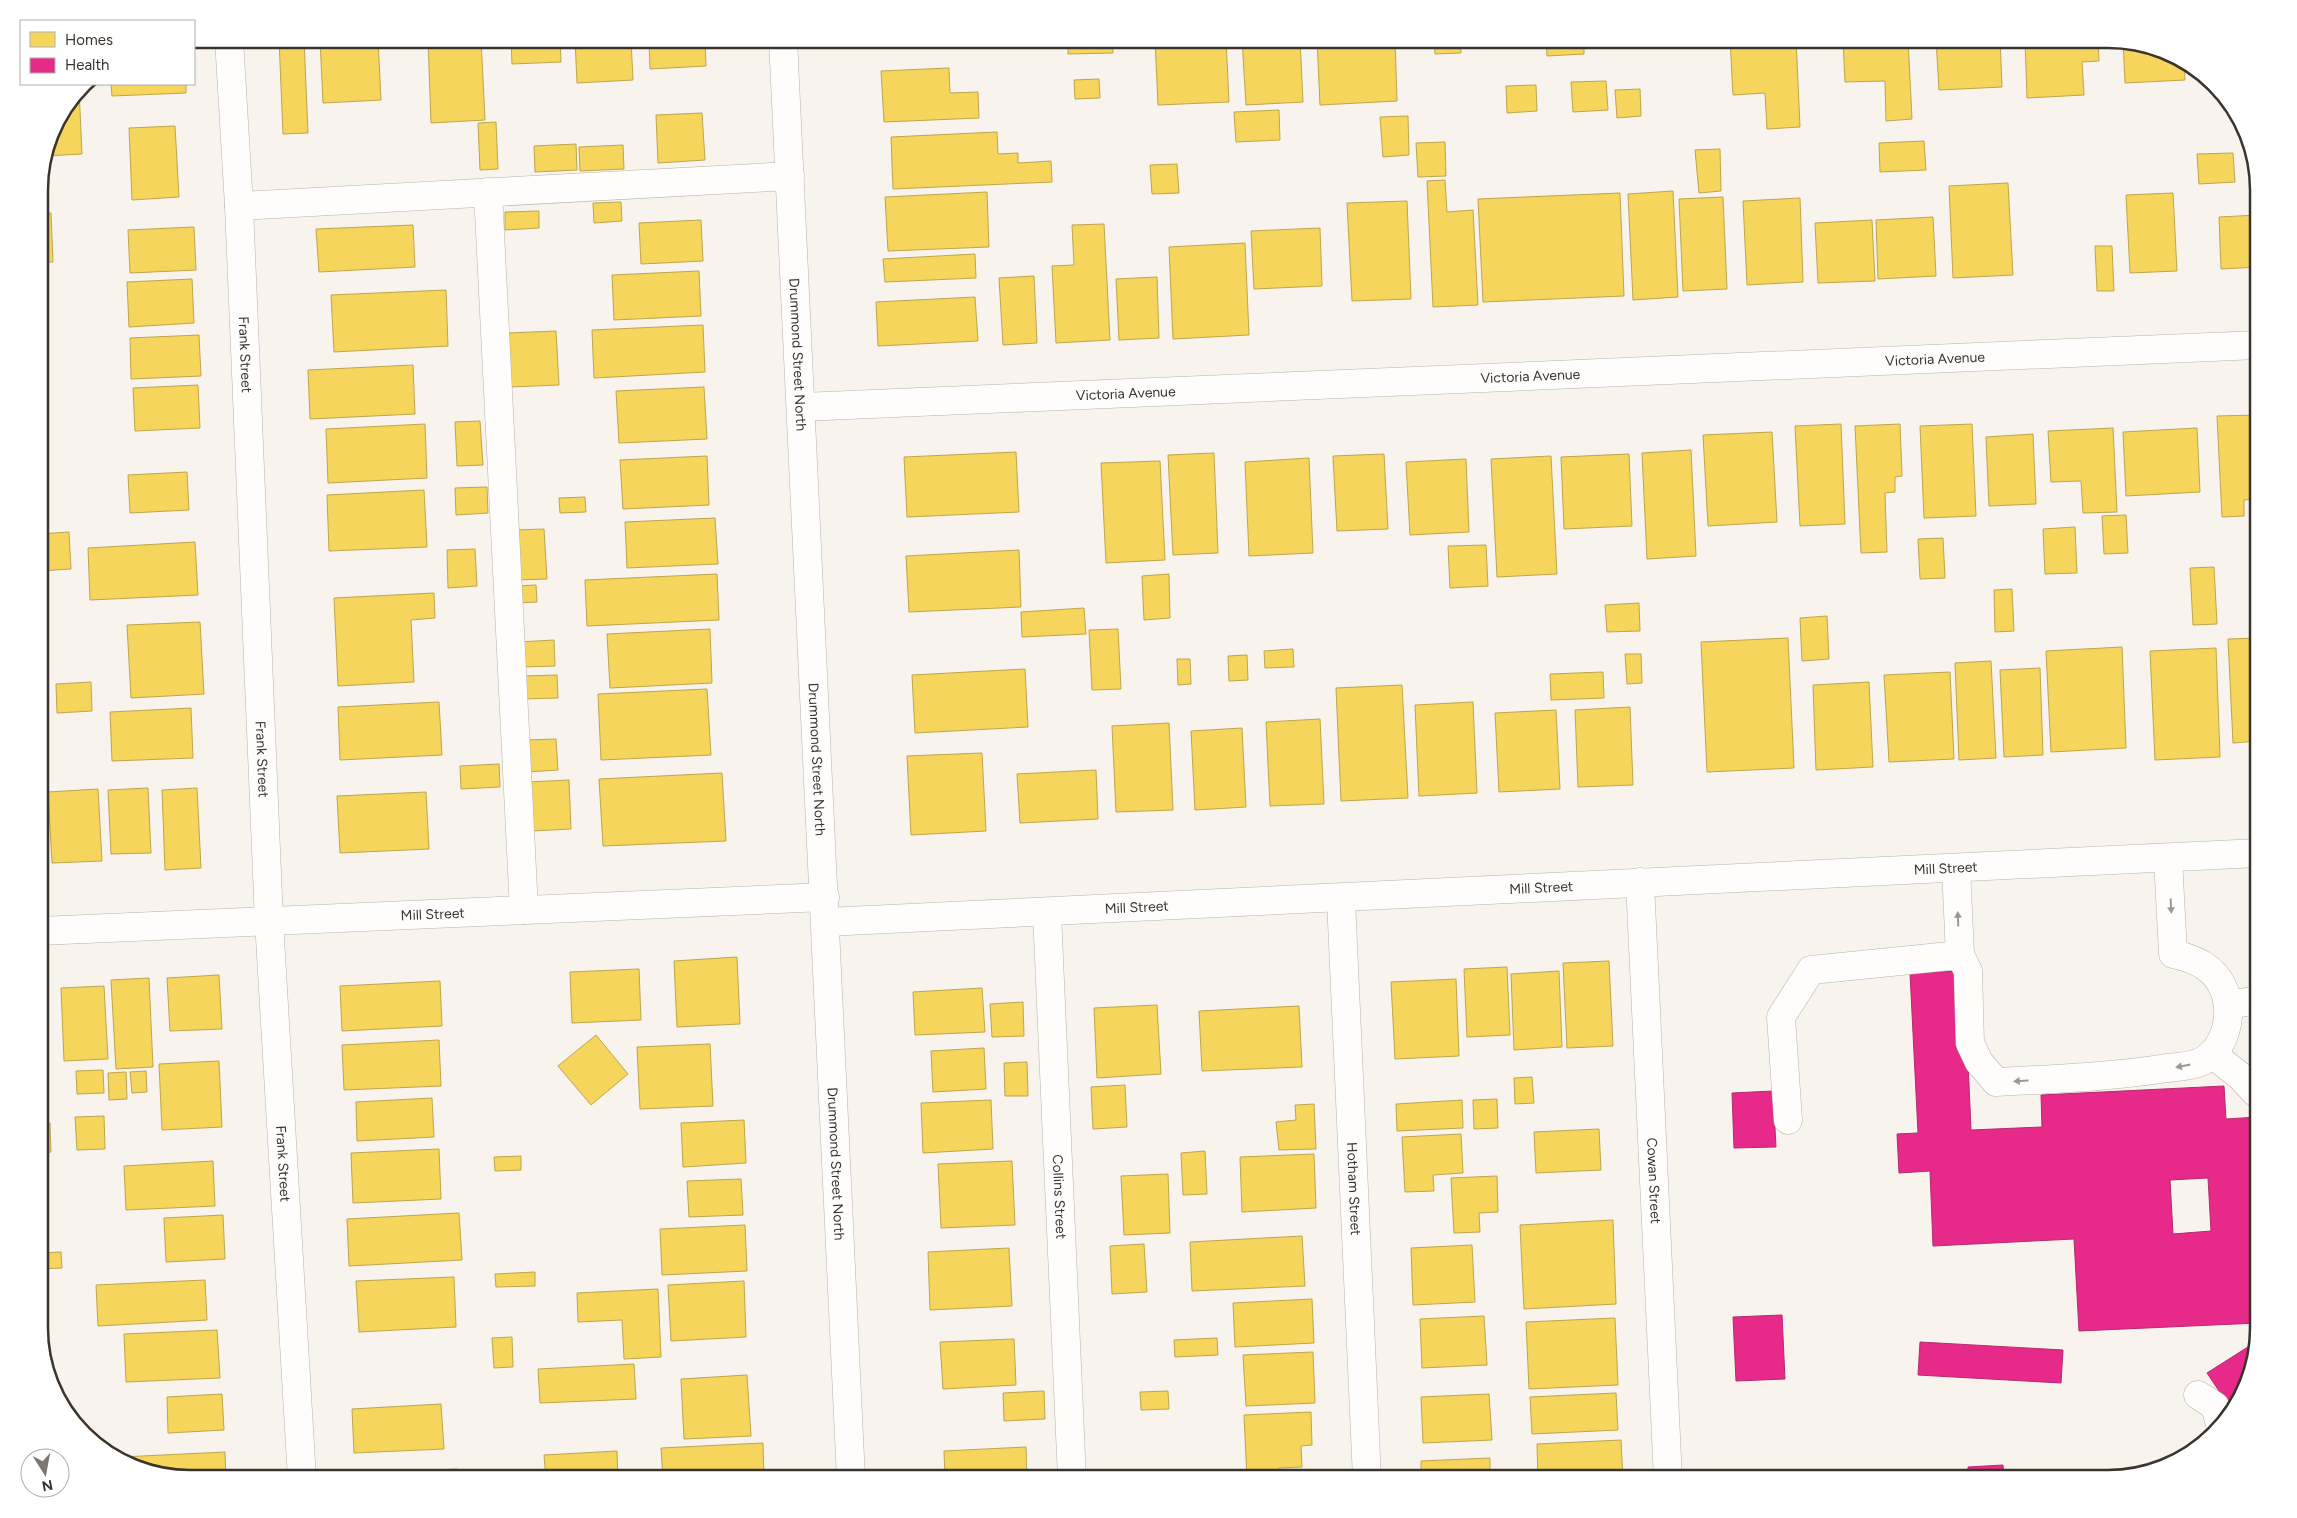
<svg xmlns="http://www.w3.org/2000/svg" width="2297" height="1518" font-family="Figtree,sans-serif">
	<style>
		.homes { fill: #f6d55c; stroke: #bea54e }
		.health { fill: #e7298a; stroke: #b32c6e; fill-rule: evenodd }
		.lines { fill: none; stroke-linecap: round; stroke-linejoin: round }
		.minor-casing { stroke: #b7b2ab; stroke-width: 29 }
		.major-casing { stroke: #b7b2ab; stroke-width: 29 }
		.minor { stroke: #fefdfc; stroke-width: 28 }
		.major { stroke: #fefdfc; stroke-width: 28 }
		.oneway { fill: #9c9894 }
		.labels { text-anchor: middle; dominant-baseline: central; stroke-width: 5; stroke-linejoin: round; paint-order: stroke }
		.street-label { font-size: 14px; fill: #3a342c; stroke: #fff }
		.rim { fill: none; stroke: #3a342c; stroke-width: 2.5 }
	</style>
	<rect width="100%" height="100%" fill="#f8f3ec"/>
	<g class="homes">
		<polygon points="279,39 304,39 308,133 283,134"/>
		<polygon points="320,39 378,39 381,100 323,103"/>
		<polygon points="428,39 481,39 485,120 431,123"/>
		<polygon points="511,39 560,39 561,62 512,64"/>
		<polygon points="575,39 631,39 633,80 577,83"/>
		<polygon points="649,39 705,39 706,66 650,69"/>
		<polygon points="1068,39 1112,39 1113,53 1068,54"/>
		<polygon points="1155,39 1226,39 1229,102 1158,105"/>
		<polygon points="1242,39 1300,39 1303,102 1246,105"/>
		<polygon points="1317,39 1395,39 1397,101 1320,105"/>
		<polygon points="1419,39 1469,39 1460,39 1461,53 1435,54 1434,42 1419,42"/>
		<polygon points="1474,39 1526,39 1526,40 1474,43"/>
		<polygon points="1546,39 1584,39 1584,54 1547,56"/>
		<polygon points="1730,39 1796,39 1800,127 1767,129 1765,93 1733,95"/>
		<polygon points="1843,39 1908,39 1912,119 1886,121 1885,81 1845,82"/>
		<polygon points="1936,39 2000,39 2002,87 1939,90"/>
		<polygon points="2025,39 2098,39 2099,61 2082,62 2084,95 2027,98"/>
		<polygon points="2123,41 2155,47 2184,61 2185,80 2125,83"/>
		<polygon points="949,68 950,93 978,92 979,118 884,122 881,71"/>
		<polygon points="1099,79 1100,98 1075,99 1074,80"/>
		<polygon points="1606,81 1608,110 1573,112 1571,82"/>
		<polygon points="111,84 186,84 186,93 112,96"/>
		<polygon points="1536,85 1537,111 1507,113 1506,86"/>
		<polygon points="79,89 82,154 45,156 50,132"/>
		<polygon points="1640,89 1641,116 1617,118 1615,90"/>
		<polygon points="1279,110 1280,140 1236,142 1234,112"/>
		<polygon points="702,113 705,160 658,163 656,115"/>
		<polygon points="1408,116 1409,155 1383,157 1380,117"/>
		<polygon points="496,122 498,169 480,170 478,123"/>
		<polygon points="175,126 179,197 132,200 129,128"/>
		<polygon points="997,132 998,154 1018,153 1018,163 1051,161 1052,182 893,189 891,137"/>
		<polygon points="1924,141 1926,170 1880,172 1879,143"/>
		<polygon points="1445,142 1446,176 1418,177 1416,143"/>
		<polygon points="576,144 577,170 535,172 534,146"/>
		<polygon points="623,145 624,169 580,171 579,147"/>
		<polygon points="1720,149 1721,191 1699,193 1695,150"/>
		<polygon points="2233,153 2235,182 2199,184 2197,154"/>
		<polygon points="1177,164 1179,193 1152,194 1150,165"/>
		<polygon points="1445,180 1447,212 1473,210 1478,305 1433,307 1427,181"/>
		<polygon points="2008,183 2013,275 1953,278 1949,186"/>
		<polygon points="1673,191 1678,297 1633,300 1628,194"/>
		<polygon points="987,192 989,247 888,251 885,197"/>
		<polygon points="1620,193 1624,296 1483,302 1478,199"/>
		<polygon points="2173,193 2177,271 2130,273 2126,195"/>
		<polygon points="1723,197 1727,289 1683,291 1679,199"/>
		<polygon points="1800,198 1803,282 1747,285 1743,201"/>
		<polygon points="1407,201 1411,299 1352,301 1347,203"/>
		<polygon points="621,202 622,221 594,223 593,203"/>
		<polygon points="539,211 539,228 505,230 505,212"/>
		<polygon points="39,213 51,213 53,262 39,262"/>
		<polygon points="2258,215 2258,267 2221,269 2219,217"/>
		<polygon points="1933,217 1936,276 1878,279 1876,220"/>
		<polygon points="701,220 703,261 641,264 639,223"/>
		<polygon points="1872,220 1875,281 1818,283 1815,223"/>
		<polygon points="1104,224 1110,340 1056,343 1052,266 1074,265 1072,225"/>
		<polygon points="413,225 415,267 319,272 316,229"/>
		<polygon points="194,227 196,270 130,273 128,230"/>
		<polygon points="1320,228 1322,286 1254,289 1251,231"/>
		<polygon points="1245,243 1249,335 1173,339 1169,247"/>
		<polygon points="2095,246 2112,246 2114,291 2097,291"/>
		<polygon points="975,254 976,278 885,282 883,259"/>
		<polygon points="699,271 701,316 614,320 612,275"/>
		<polygon points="1034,276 1037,343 1003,345 999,278"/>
		<polygon points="1157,277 1159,338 1119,340 1116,279"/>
		<polygon points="192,279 194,323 129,327 127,282"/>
		<polygon points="446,290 448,346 334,352 331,295"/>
		<polygon points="975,297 978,341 878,346 876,302"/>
		<polygon points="703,325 705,372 594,378 592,330"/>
		<polygon points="556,331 559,385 510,387 508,333"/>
		<polygon points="199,335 201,376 131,379 130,338"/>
		<polygon points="413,365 415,414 310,419 308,370"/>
		<polygon points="198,385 200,428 135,431 133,388"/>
		<polygon points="704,387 707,439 619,443 616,391"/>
		<polygon points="2258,415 2258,499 2244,500 2244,516 2222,517 2217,416"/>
		<polygon points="480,421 483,465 457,466 455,422"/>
		<polygon points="425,424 427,478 328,483 326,429"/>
		<polygon points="1841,424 1845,524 1800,526 1795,426"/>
		<polygon points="1900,424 1902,476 1895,477 1895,492 1885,493 1887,552 1861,553 1855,426"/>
		<polygon points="1972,424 1976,516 1924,518 1920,426"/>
		<polygon points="2113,428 2117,512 2083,513 2081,481 2051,482 2048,431"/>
		<polygon points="2197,428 2200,492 2126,496 2123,432"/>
		<polygon points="1772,432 1777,522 1708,526 1703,435"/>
		<polygon points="2033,434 2036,504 1989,506 1986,437"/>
		<polygon points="1691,450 1696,556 1647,559 1642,453"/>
		<polygon points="1016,452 1019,512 907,517 904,457"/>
		<polygon points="1214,453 1218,553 1173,555 1168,455"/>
		<polygon points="1384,454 1388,529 1337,531 1333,456"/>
		<polygon points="1629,454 1632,526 1564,529 1561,457"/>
		<polygon points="707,456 709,505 623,509 620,460"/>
		<polygon points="1551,456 1557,574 1497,577 1491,459"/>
		<polygon points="1309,458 1313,553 1249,556 1245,462"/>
		<polygon points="1466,459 1469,532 1410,535 1406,462"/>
		<polygon points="1160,461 1165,560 1106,563 1101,463"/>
		<polygon points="187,472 189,510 130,513 128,475"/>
		<polygon points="487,487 488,513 456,515 455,488"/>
		<polygon points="424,490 427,547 329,551 327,495"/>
		<polygon points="585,497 586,512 560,513 559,498"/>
		<polygon points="2126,515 2128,553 2104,554 2102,516"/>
		<polygon points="715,518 718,564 627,568 625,522"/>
		<polygon points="2075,527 2077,573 2045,574 2043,529"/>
		<polygon points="544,529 547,579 517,580 515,530"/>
		<polygon points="69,532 71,569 39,571 39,534"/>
		<polygon points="1943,538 1945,578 1920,579 1918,539"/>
		<polygon points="195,542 198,595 90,600 88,548"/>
		<polygon points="1486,545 1488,586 1450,588 1448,546"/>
		<polygon points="475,549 477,586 448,588 447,550"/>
		<polygon points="1019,550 1021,607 909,612 906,556"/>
		<polygon points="2214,567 2217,624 2193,625 2190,568"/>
		<polygon points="717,574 719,620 587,626 585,580"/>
		<polygon points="1169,574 1170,618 1144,620 1142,576"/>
		<polygon points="536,585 537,602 516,603 516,586"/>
		<polygon points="2012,589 2014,631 1995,632 1994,590"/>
		<polygon points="434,593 435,618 411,620 414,682 338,686 334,598"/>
		<polygon points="1639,603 1640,631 1607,632 1605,605"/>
		<polygon points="1084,608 1086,634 1022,637 1021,612"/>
		<polygon points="1827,616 1829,659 1802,661 1800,618"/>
		<polygon points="200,622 204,694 131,698 127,625"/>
		<polygon points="710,629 712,683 610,688 607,634"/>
		<polygon points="1118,629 1121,689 1092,690 1089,630"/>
		<polygon points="1788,638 1794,768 1707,772 1701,642"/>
		<polygon points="2258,638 2258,741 2233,743 2228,639"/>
		<polygon points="554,640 555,666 521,667 519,642"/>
		<polygon points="2122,647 2126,748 2051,752 2046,651"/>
		<polygon points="2216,648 2220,757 2155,760 2150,651"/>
		<polygon points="1293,649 1294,667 1265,668 1264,651"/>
		<polygon points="1625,654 1641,654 1642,683 1627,684"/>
		<polygon points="1247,655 1248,680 1229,681 1228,656"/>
		<polygon points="1177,659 1190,659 1191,684 1178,685"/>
		<polygon points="1991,661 1996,758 1959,760 1955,663"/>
		<polygon points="2040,668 2043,755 2004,757 2000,670"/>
		<polygon points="1025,669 1028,727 915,733 912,675"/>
		<polygon points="1603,672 1604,698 1551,700 1550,674"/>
		<polygon points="1950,672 1954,759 1889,762 1884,675"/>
		<polygon points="557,675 558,698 524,699 524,676"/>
		<polygon points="91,682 92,711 57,713 56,684"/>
		<polygon points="1869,682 1873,767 1816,770 1813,685"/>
		<polygon points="1402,685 1408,798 1341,801 1336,688"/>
		<polygon points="707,689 711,755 601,760 598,694"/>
		<polygon points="439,702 442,755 340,760 338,707"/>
		<polygon points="1473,702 1477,793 1419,796 1415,705"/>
		<polygon points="1630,707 1633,785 1578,787 1575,710"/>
		<polygon points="191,708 193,758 112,761 110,712"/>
		<polygon points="1556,710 1560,789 1499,792 1495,713"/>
		<polygon points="1320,719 1324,804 1270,806 1266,722"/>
		<polygon points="1169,723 1173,810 1116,812 1112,726"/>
		<polygon points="1242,728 1246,807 1195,810 1191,731"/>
		<polygon points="556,739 558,770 527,772 526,740"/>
		<polygon points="982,753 986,831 911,835 907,756"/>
		<polygon points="499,764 500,787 461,789 460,766"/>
		<polygon points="1096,770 1098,819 1020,823 1017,774"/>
		<polygon points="722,773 726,841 603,846 599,779"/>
		<polygon points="569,780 571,829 531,831 528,782"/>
		<polygon points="148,788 151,853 111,854 108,790"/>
		<polygon points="197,788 201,868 165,870 162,790"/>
		<polygon points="98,789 102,861 52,863 48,792"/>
		<polygon points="426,792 429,849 340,853 337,796"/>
		<polygon points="737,957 740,1024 677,1027 674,961"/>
		<polygon points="1609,961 1613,1046 1567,1048 1563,963"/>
		<polygon points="1507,967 1510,1035 1467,1037 1464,969"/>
		<polygon points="639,969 641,1020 572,1023 570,972"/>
		<polygon points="1559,971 1562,1047 1514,1050 1511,974"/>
		<polygon points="219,975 222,1029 170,1031 167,978"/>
		<polygon points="149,978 153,1067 116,1069 111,980"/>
		<polygon points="1456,979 1459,1056 1395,1059 1391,982"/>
		<polygon points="440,981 442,1026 342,1031 340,986"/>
		<polygon points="104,986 108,1059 64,1061 61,988"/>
		<polygon points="982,988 985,1032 915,1035 913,992"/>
		<polygon points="1023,1002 1024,1036 992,1037 990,1004"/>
		<polygon points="1157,1005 1161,1074 1097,1078 1094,1008"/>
		<polygon points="1299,1006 1302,1067 1202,1071 1199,1011"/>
		<polygon points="596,1035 628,1074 591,1105 558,1066"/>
		<polygon points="439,1040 441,1086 344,1090 342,1045"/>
		<polygon points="710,1044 713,1106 640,1109 637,1047"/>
		<polygon points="984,1048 986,1089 933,1092 931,1051"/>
		<polygon points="219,1061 222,1127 162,1130 159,1064"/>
		<polygon points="1027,1062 1028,1096 1005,1096 1004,1063"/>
		<polygon points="103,1070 104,1093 77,1094 76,1071"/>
		<polygon points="146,1071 147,1092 132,1093 130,1072"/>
		<polygon points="126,1072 127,1099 109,1100 108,1073"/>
		<polygon points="1532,1077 1534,1103 1515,1104 1514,1078"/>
		<polygon points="1125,1085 1127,1127 1093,1129 1091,1087"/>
		<polygon points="432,1098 434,1137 357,1141 356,1102"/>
		<polygon points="1497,1099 1498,1128 1474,1129 1473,1100"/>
		<polygon points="991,1100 993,1149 923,1153 921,1103"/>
		<polygon points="1462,1100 1463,1128 1397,1131 1396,1104"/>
		<polygon points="1314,1104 1316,1149 1279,1150 1276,1122 1296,1120 1295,1105"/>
		<polygon points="104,1116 105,1149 77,1150 75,1117"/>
		<polygon points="744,1120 746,1163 683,1167 681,1123"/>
		<polygon points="39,1123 50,1123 51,1152 39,1153"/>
		<polygon points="1599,1129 1601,1170 1536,1173 1534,1132"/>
		<polygon points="1461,1134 1463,1173 1433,1175 1434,1191 1405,1192 1402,1137"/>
		<polygon points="439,1149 441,1199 353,1203 351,1153"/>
		<polygon points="1205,1151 1207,1194 1183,1195 1181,1153"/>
		<polygon points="1314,1154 1316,1208 1242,1212 1240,1157"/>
		<polygon points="521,1156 521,1170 495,1171 494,1157"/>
		<polygon points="213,1161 215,1206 126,1210 124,1166"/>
		<polygon points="1012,1161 1015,1225 941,1228 938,1164"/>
		<polygon points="1168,1174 1170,1233 1124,1235 1121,1176"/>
		<polygon points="1497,1176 1498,1212 1479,1213 1480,1232 1454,1233 1451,1178"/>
		<polygon points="741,1179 743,1215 689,1217 687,1181"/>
		<polygon points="459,1213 462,1260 349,1266 347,1219"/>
		<polygon points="223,1215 225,1259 166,1262 164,1218"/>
		<polygon points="1613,1220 1616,1304 1524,1309 1520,1225"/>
		<polygon points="745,1225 747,1271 662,1275 660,1229"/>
		<polygon points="1302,1236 1305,1286 1192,1291 1190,1242"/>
		<polygon points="1144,1244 1147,1292 1112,1294 1110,1246"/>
		<polygon points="1472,1245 1475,1302 1413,1305 1411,1248"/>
		<polygon points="1009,1248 1012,1306 930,1310 928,1252"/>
		<polygon points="61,1252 62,1268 41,1269 40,1253"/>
		<polygon points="535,1272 535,1286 496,1287 495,1274"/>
		<polygon points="454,1277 456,1327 359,1332 356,1281"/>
		<polygon points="205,1280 207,1320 98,1326 96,1285"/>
		<polygon points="744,1281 746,1337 671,1341 668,1285"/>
		<polygon points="658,1289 661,1357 624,1359 622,1320 578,1322 577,1293"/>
		<polygon points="1312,1299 1314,1343 1235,1347 1233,1303"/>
		<polygon points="1484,1316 1487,1365 1422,1368 1420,1319"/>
		<polygon points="1615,1318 1618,1385 1529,1389 1526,1322"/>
		<polygon points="217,1330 220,1378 126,1382 124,1334"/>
		<polygon points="512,1337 513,1367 494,1368 492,1338"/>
		<polygon points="1217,1338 1218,1355 1175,1357 1174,1340"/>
		<polygon points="1014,1339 1016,1385 943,1389 940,1342"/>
		<polygon points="1313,1352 1315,1403 1246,1406 1243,1355"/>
		<polygon points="634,1364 636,1399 540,1403 538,1369"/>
		<polygon points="747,1375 751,1436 684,1439 681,1379"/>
		<polygon points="1044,1391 1045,1419 1004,1421 1003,1393"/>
		<polygon points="1168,1391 1169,1409 1141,1410 1140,1392"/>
		<polygon points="1616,1393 1618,1430 1532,1434 1530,1397"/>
		<polygon points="222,1394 224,1430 168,1433 167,1397"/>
		<polygon points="1489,1394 1492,1440 1423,1443 1421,1397"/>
		<polygon points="441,1404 444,1449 354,1453 352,1409"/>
		<polygon points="1311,1412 1312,1445 1301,1446 1302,1467 1279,1468 1279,1479 1247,1479 1244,1415"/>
		<polygon points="1621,1440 1623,1479 1538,1479 1537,1444"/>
		<polygon points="763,1443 764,1479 663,1479 661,1448"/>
		<polygon points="1026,1447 1027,1479 945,1479 944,1451"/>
		<polygon points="617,1451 618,1479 546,1479 544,1455"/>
		<polygon points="225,1452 226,1479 190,1479 142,1471 121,1461 121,1457"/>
		<polygon points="1490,1458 1490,1479 1421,1479 1421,1461"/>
		<polygon points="457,1469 457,1479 363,1479 362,1473"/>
		<polygon points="1215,1470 1215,1479 1176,1479 1175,1472"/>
	</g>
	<g class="health">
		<path d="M1964,971l7,159 71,-3 -1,-32 183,-9 2,33 32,-2v206l-179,8 -5,-92 -141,7 -3,-75 -31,2 -2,-39 21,-1 -8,-160zM2208,1178l3,53 -38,3 -3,-54z"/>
		<polygon points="1773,1091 1776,1147 1734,1148 1732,1093"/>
		<polygon points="1782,1315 1785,1379 1736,1381 1733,1317"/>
		<polygon points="1920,1342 2063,1350 2061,1383 1918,1375"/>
		<polygon points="2251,1345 2254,1351 2250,1376 2233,1412 2207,1373"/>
		<polygon points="2003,1465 2004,1479 1968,1479 1968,1467"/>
	</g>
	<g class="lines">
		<defs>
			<g id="minor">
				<path id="s1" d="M229,39l10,167 30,715 33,558"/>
				<polyline points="488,192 524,910"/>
				<polyline points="239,206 790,176"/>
				<path id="s2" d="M802,407l1456,-62"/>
				<path d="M1956,868l4,87 8,16 2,72 9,19 17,20c57,-3 115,-5 171,-14 11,-1 28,-2 37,-8 21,-13 28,-41 22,-64 -7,-26 -28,-37 -53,-42l-5,-96"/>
				<path id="s3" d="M1640,882l28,597"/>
				<path id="s4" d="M1341,899l26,580"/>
				<path id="s5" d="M1047,913l25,566"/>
				<path id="s6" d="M826,922l1432,-69"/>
				<path id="s7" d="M39,931l786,-34"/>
				<polyline points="2228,1005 2258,1000"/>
				<polyline points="2212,1054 2240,1076 2255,1092 2258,1092"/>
				<polyline points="1788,1120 1781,1017 1811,970 1960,955"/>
				<polyline points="2198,1395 2215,1406 2220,1424"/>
			</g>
			<g id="major">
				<path id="s8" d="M783,39l68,1440"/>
			</g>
		</defs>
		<use href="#minor" class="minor-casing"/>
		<use href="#major" class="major-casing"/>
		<use href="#minor" class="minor"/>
		<use href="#major" class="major"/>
	</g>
	<defs><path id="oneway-solid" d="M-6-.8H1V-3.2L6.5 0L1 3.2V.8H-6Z" transform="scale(1.25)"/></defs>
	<g class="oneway">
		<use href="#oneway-solid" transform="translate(2171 906) rotate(87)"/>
		<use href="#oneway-solid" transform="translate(1958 919) rotate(-92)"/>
		<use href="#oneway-solid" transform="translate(2183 1066) rotate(169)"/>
		<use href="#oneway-solid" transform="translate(2021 1081) rotate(177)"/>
	</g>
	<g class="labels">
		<g class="street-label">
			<text stroke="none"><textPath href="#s8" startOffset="316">Drummond Street North</textPath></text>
			<text stroke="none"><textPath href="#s1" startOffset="316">Frank Street</textPath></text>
			<text stroke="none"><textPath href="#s2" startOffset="1134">Victoria Avenue</textPath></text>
			<text stroke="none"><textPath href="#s2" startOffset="729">Victoria Avenue</textPath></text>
			<text stroke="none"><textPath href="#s2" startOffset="324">Victoria Avenue</textPath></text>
			<text stroke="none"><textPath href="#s1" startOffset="721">Frank Street</textPath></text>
			<text stroke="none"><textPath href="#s8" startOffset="721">Drummond Street North</textPath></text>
			<text stroke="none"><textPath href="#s6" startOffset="1121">Mill Street</textPath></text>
			<text stroke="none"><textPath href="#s6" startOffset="716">Mill Street</textPath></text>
			<text stroke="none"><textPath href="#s6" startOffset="311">Mill Street</textPath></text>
			<text stroke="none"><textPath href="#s7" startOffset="394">Mill Street</textPath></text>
			<text stroke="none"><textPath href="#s1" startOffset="1126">Frank Street</textPath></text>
			<text stroke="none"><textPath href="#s8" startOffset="1126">Drummond Street North</textPath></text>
			<text stroke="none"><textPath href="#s3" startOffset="299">Cowan Street</textPath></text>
			<text stroke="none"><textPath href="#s4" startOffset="290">Hotham Street</textPath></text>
			<text stroke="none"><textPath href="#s5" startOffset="284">Collins Street</textPath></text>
		</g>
	</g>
	<path d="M0 0H2297V1518H0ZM190 48H2108A142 142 0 0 1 2250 190V1328A142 142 0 0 1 2108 1470H190A142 142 0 0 1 48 1328V190A142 142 0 0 1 190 48Z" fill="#fff" fill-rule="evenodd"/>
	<path class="rim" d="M190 48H2108A142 142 0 0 1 2250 190V1328A142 142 0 0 1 2108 1470H190A142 142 0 0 1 48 1328V190A142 142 0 0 1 190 48Z"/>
	<rect x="20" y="20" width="175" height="65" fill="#ffffff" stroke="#b0aeab"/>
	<rect x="30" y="32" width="25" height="15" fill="#f6d55c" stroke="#b0aeab"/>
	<text x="65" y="45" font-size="15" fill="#3a342c">Homes</text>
	<rect x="30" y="58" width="25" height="15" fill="#e7298a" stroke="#b0aeab"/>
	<text x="65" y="70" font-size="15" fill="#3a342c">Health</text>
	<g transform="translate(45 1473) rotate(169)"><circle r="24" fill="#ffffff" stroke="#b0aeab"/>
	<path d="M0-4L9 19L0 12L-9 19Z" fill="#7c776f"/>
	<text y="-8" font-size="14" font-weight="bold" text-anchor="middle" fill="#3a342c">N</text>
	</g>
</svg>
